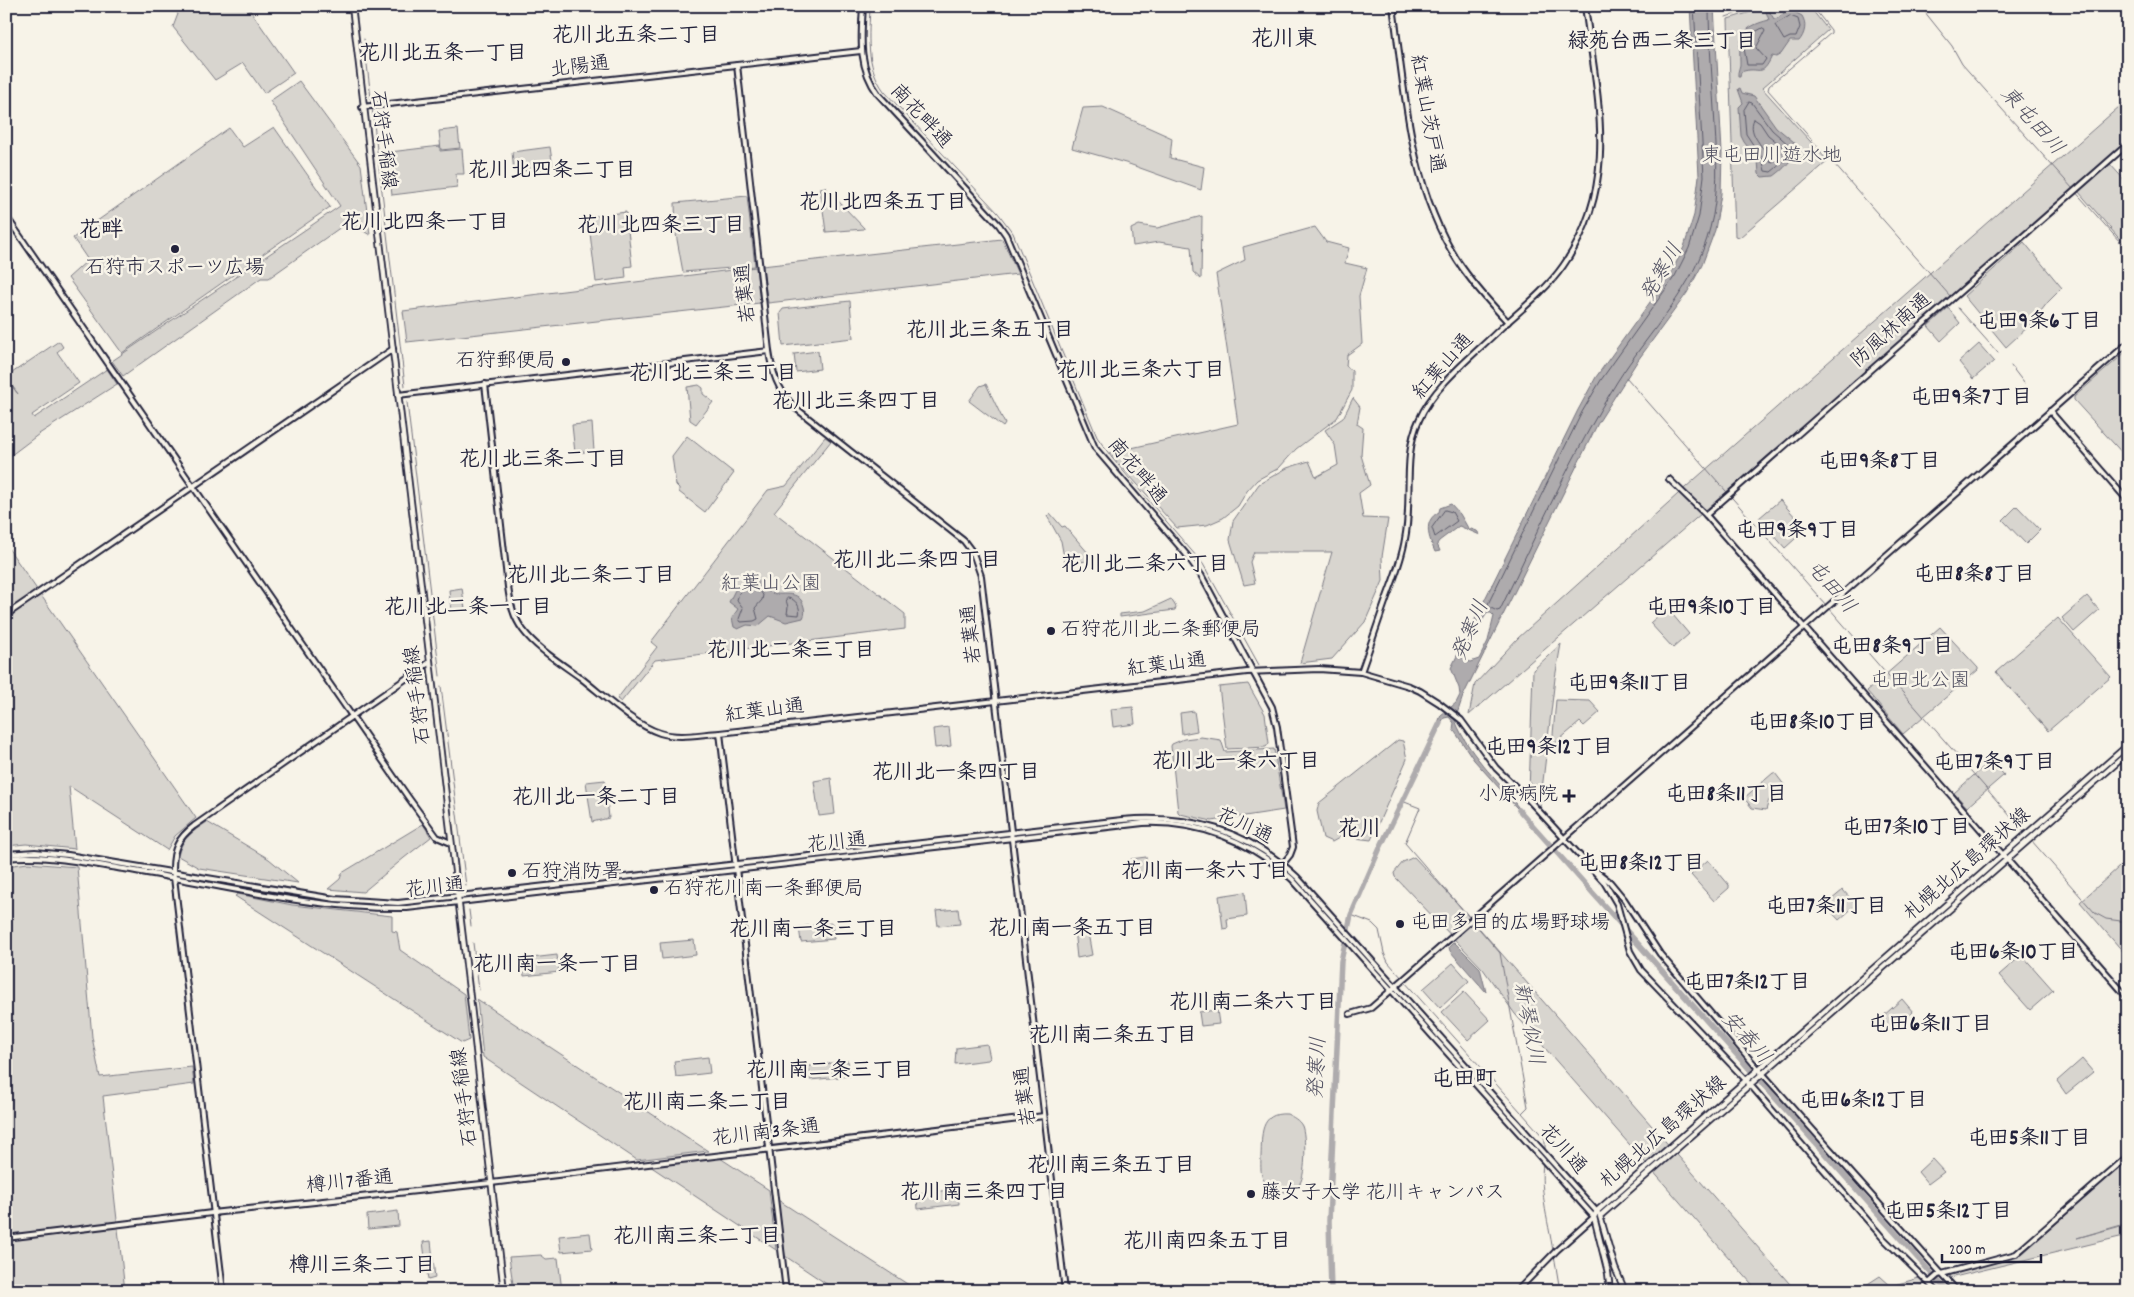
<svg xmlns="http://www.w3.org/2000/svg" width="2134" height="1297" font-family="Dekko,'Klee One',sans-serif">
	<style>
		.green { fill: #d8d5cf; stroke: #7d7c85 }
		.water { fill: #aeabad; stroke: #76747f; fill-rule: evenodd }
		.lines { fill: none; stroke-linecap: round; stroke-linejoin: round }
		.shore { stroke: #5a5969; stroke-width: 1 }
		.stream { stroke: #76747f; stroke-width: 1 }
		.river { stroke: #aeabad; stroke-width: 5.5 }
		.tertiary-casing { stroke: #22223b; stroke-width: 8 }
		.primary-casing { stroke: #22223b; stroke-width: 8 }
		.tertiary { stroke: #f7f3e8; stroke-width: 4 }
		.primary { stroke: #f7f3e8; stroke-width: 4.5 }
		.poi-dot { fill: #22223b; stroke: #f7f3e8; stroke-width: 2 }
		.labels { text-anchor: middle; dominant-baseline: central; stroke-width: 5; stroke-linejoin: round; paint-order: stroke }
		.street-label { font-size: 20px; fill: #22223b; stroke: #f7f3e8 }
		.park-label { font-size: 20px; fill: #504f60; stroke: #f7f3e8 }
		.poi-label { font-size: 20px; fill: #22223b; stroke: #f7f3e8; text-anchor: start }
		.neighbourhood-label { font-size: 21px; font-weight: bold; fill: #22223b; stroke: #f7f3e8 }
		.water-label { font-size: 21px; font-style: italic; fill: #535263; stroke: #f7f3e8 }
		.quarter-label { font-size: 22px; font-weight: bold; fill: #22223b; stroke: #f7f3e8 }
	</style>
	<rect width="100%" height="100%" fill="#f7f3e8"/>
	<filter id="ink" filterUnits="userSpaceOnUse"><feTurbulence type="fractalNoise" baseFrequency=".02" numOctaves="2"/><feDisplacementMap in="SourceGraphic" scale="10" xChannelSelector="R" yChannelSelector="G"/><feConvolveMatrix kernelMatrix="1 2 1 2 8 2 1 2 1" color-interpolation-filters="sRGB"/></filter>
	<g filter="url(#ink)">
		<g class="green">
			<polygon points="172,6 247,6 294,73 264,93 243,63 215,80 173,27 178,14"/>
			<polygon points="1771,6 1809,6 1828,30 1762,88 1828,161 1740,237 1735,236 1728,19"/>
			<polygon points="299,81 361,165 370,235 348,222 269,278 261,278 123,376 112,361 340,206 270,101"/>
			<polygon points="2128,99 2128,141 1957,292 1469,715 1475,684 1518,638 1678,494"/>
			<polygon points="1103,107 1172,138 1170,158 1204,167 1201,190 1129,164 1072,148 1083,108"/>
			<polygon points="274,127 330,207 122,353 68,278 88,260 73,238 229,128 243,147"/>
			<polygon points="458,129 460,148 441,150 439,131"/>
			<polygon points="440,146 440,151 462,149 464,174 456,174 457,187 392,195 387,155 390,152"/>
			<polygon points="550,147 553,168 514,172 512,152"/>
			<polygon points="2109,163 2128,184 2128,239 2123,243 2078,191"/>
			<polygon points="825,187 864,228 864,229 826,232 820,188"/>
			<polygon points="747,196 755,266 683,272 676,234 675,203"/>
			<polygon points="626,212 632,266 625,267 626,278 596,282 588,217"/>
			<polygon points="1202,216 1201,279 1193,272 1191,247 1159,242 1133,246 1131,229 1139,225 1157,228"/>
			<polygon points="1315,227 1326,242 1349,248 1345,263 1367,268 1359,296 1362,344 1347,355 1346,366 1352,371 1352,390 1337,418 1296,449 1279,468 1257,480 1247,491 1238,506 1223,518 1207,525 1177,528 1109,453 1238,424 1216,274 1245,260 1243,247"/>
			<polygon points="1002,239 1018,274 768,303 762,266"/>
			<polygon points="2024,242 2062,288 2048,302 2030,325 2006,347 1964,296"/>
			<polygon points="756,267 760,303 407,342 403,311"/>
			<polygon points="850,301 853,338 783,346 780,313 783,309"/>
			<polygon points="1948,308 1960,323 1941,341 1928,326"/>
			<polygon points="59,341 63,347 57,352 79,383 32,415 34,418 107,369 117,384 39,434 6,459 6,379 18,394 6,377"/>
			<polygon points="1979,344 1994,361 1973,379 1959,362"/>
			<polygon points="2128,350 2128,454 2125,456 2074,400 2074,397"/>
			<polygon points="818,351 820,369 796,372 794,354"/>
			<polygon points="986,384 1005,424 1003,427 969,401 980,386"/>
			<polygon points="699,385 703,388 703,394 713,402 696,424 690,420 687,387"/>
			<polygon points="1353,398 1360,407 1357,424 1363,428 1361,455 1370,485 1359,493 1363,518 1388,519 1382,557 1383,581 1365,622 1332,659 1300,663 1332,552 1254,552 1250,562 1255,583 1244,585 1230,540 1233,521 1259,484 1287,468 1309,461 1316,477 1338,465 1335,445 1325,430 1343,418"/>
			<polygon points="592,423 594,451 575,453 572,425"/>
			<polygon points="687,436 734,473 705,512 679,492 679,488 676,485 672,456"/>
			<polygon points="825,437 831,441 774,512 905,614 905,629 655,660 621,702 617,699 657,647 651,642 768,490 786,486"/>
			<polygon points="1780,500 1806,529 1785,548 1759,518"/>
			<polygon points="2017,506 2040,530 2026,544 2003,520"/>
			<polygon points="1050,513 1062,527 1065,526 1089,554 1090,561 1065,563 1061,541 1047,516"/>
			<polygon points="6,545 196,818 175,836 167,850 69,786 75,849 26,844 6,846"/>
			<polygon points="462,588 465,609 451,611 449,590"/>
			<polygon points="2087,596 2099,610 2074,632 2062,618"/>
			<polygon points="1171,599 1176,607 1175,610 1120,617 1120,614 1145,611"/>
			<polygon points="1667,608 1689,634 1673,648 1650,623"/>
			<polygon points="2058,618 2111,677 2048,731 1996,672"/>
			<polygon points="1940,627 1978,668 1978,670 1903,734 1867,691"/>
			<polygon points="1561,644 1555,678 1540,807 1529,793 1533,670"/>
			<polygon points="1248,684 1265,714 1269,743 1266,747 1227,749 1219,687"/>
			<polygon points="1556,700 1590,701 1600,712 1584,726 1580,722 1552,746"/>
			<polygon points="1133,707 1135,724 1113,727 1111,709"/>
			<polygon points="1194,711 1197,731 1182,734 1180,713"/>
			<polygon points="949,727 951,746 935,748 933,729"/>
			<polygon points="1201,737 1221,740 1225,752 1274,749 1284,810 1212,821 1180,814 1178,812 1171,746 1172,744 1184,739"/>
			<polygon points="1398,740 1403,741 1407,759 1371,840 1355,838 1357,830 1351,827 1347,830 1340,831 1339,838 1332,842 1323,838 1317,811 1319,803"/>
			<polygon points="1991,760 2004,775 1967,807 1954,793"/>
			<polygon points="1773,773 1775,773 1785,786 1769,800 1766,810 1752,808 1744,798"/>
			<polygon points="831,778 835,814 819,816 814,781"/>
			<polygon points="605,780 609,818 592,822 586,782"/>
			<path d="M207,822l62,37 29,24 -99,-15 -21,-12c4,-18 14,-24 29,-34z"/>
			<polygon points="423,824 431,837 404,858 363,892 328,889 340,879 342,873"/>
			<polygon points="1146,857 1147,876 1132,878 1130,861 1131,859"/>
			<polygon points="1414,857 1459,905 1796,1291 1758,1291 1515,1014 1483,969 1395,877 1394,873 1403,862"/>
			<polygon points="2128,859 2128,953 2126,955 2080,902"/>
			<polygon points="1708,860 1729,885 1729,888 1714,901 1691,875"/>
			<polygon points="28,863 77,867 92,1037 100,1077 192,1067 194,1084 103,1096 125,1291 6,1291 6,866"/>
			<polygon points="1843,890 1856,905 1839,920 1825,905"/>
			<polygon points="1245,892 1247,916 1227,919 1228,928 1223,929 1219,896"/>
			<polygon points="238,894 292,905 392,916 392,931 397,932 400,950 464,994 469,1040 462,1043 235,896"/>
			<polygon points="958,909 960,924 938,926 936,911"/>
			<polygon points="832,923 834,939 801,942 799,927"/>
			<polygon points="1087,927 1092,955 1077,958 1074,929"/>
			<polygon points="694,940 696,955 662,959 660,943"/>
			<polygon points="557,955 559,972 524,976 523,959"/>
			<polygon points="2022,955 2053,990 2030,1010 1999,975"/>
			<polygon points="1453,963 1469,981 1440,1008 1423,989"/>
			<polygon points="1464,992 1490,1020 1468,1040 1442,1012"/>
			<polygon points="477,999 708,1151 637,1160 483,1057"/>
			<polygon points="1902,999 1913,1012 1893,1030 1882,1017"/>
			<polygon points="1217,1010 1219,1024 1201,1026 1199,1012"/>
			<polygon points="987,1044 990,1058 988,1060 955,1064 956,1048"/>
			<polygon points="708,1057 710,1073 676,1077 674,1061"/>
			<polygon points="2082,1059 2093,1072 2066,1094 2057,1081"/>
			<polygon points="848,1061 850,1076 810,1080 809,1066"/>
			<path d="M1287,1114c6,3 12,6 15,12 4,9 4,48 -2,57 -9,14 -31,11 -37,-4 -3,-7 -2,-16 -2,-23 1,-20 -2,-44 26,-42z"/>
			<polygon points="720,1158 769,1190 776,1250 650,1166"/>
			<polygon points="1932,1159 1944,1172 1928,1184 1918,1172"/>
			<polygon points="2128,1160 2128,1223 2077,1238 2128,1224 2128,1235 1950,1278 1951,1274 2022,1254"/>
			<polygon points="958,1189 959,1204 918,1209 917,1194"/>
			<polygon points="778,1200 918,1291 837,1291 785,1256"/>
			<polygon points="398,1211 399,1226 368,1229 367,1215"/>
			<polygon points="590,1233 592,1249 561,1252 559,1236"/>
			<polygon points="431,1241 435,1278 428,1280 423,1242"/>
			<polygon points="541,1255 546,1259 558,1258 562,1291 514,1291 509,1257"/>
			<polygon points="1880,1276 1891,1286 1919,1278 1926,1284 1905,1291 1857,1291"/>
		</g>
		<g class="water">
			<path d="M1690,6h24l8,146 -1,42 -6,36 -13,35 -15,28 -49,67 -40,63 -135,273 -8,24c15,39 48,63 70,97l-51,-57 -21,-31 1,-6 -5,-6 -5,1 -10,16 7,-19 15,-12 4,-8 -1,-7 -8,-20 127,-258 18,-33 75,-104 13,-26 10,-32 5,-39zM1487,613h4l3,3 -6,25 -9,18 -9,3 -4,-2 -2,-5 2,-8z"/>
			<path d="M1764,6h2l8,13 4,-1 11,-9 13,7c5,8 3,18 -3,25h-9l-9,13 -5,3 -4,-1c-11,24 -12,9 -31,16l-1,5h-2c-1,-7 3,-10 2,-16 -1,-26 2,-34 29,-41z"/>
			<path d="M1740,88l2,5 12,3 22,31 18,15c3,15 -9,26 -20,34l-12,1 -3,-3 -1,-14 -14,-18 -3,-6 -2,-29 4,-4 -5,-14z"/>
			<path d="M1451,504l9,10 8,14 9,3 3,4 -21,-9 -20,15 -2,3 3,7 -5,1c-6,-14 -13,-31 4,-40l1,-4z"/>
			<path d="M757,579c6,5 7,11 14,14 13,4 28,-5 33,14 1,5 1,7 -1,11l-17,4 -16,-6 -12,10 -11,-1 -9,4 -4,-2 -2,-9 6,-9 -9,-7 6,-12 11,-10z"/>
			<polygon points="1454,942 1480,968 1486,992 1450,951 1449,947"/>
		</g>
		<g class="lines">
			<g class="shore">
				<path d="M1694,6l10,170 -5,40 -10,32 -14,28 -74,104 -19,32 -94,192 1,3 8,4 3,-1c37,-77 72,-156 117,-228 32,-51 78,-94 93,-154 9,-33 7,-68 5,-101 -2,-40 -6,-81 -6,-121"/>
				<polygon points="1790,16 1798,19 1800,27 1796,37 1790,37 1784,40 1775,25"/>
				<polygon points="1763,28 1765,31 1756,48 1766,59 1762,65 1747,65 1744,48 1747,37"/>
				<path d="M1749,102l3,1 20,27 17,15c1,11 -9,20 -18,27l-6,-1 -3,-13 -16,-24 -2,-24z"/>
				<path d="M1754,119l6,4 8,12 15,12 -2,6 -8,9 -3,-1c-4,-14 -24,-26 -16,-42z"/>
				<polygon points="1445,510 1452,512 1457,521 1435,537 1432,528"/>
				<polygon points="754,584 763,595 762,600 755,608 758,619 754,621 741,622 739,619 743,608 737,600 739,593 748,585"/>
				<path d="M788,598c8,1 13,9 11,17l-12,-1 1,-7 -2,-7z"/>
			</g>
			<g class="stream">
				<path d="M870,6c-1,30 -5,59 14,85l114,122 15,20 84,204 15,21 91,106 56,101"/>
				<polyline points="1812,6 1831,30 1831,33 1769,86 1768,90 1827,157"/>
				<polyline points="1920,6 1952,46 1962,64 2128,251"/>
				<polyline points="1726,17 1759,6"/>
				<polyline points="364,39 405,386"/>
				<polyline points="1834,164 1950,296"/>
				<polyline points="1958,308 1998,353"/>
				<polyline points="2011,366 2024,383"/>
				<polyline points="1626,377 1826,605"/>
				<polyline points="407,402 440,676"/>
				<polyline points="1829,608 2025,833"/>
				<polyline points="441,686 466,886"/>
				<polyline points="1402,801 1420,808 1405,843 1500,953 1528,1107 1522,1113 1545,1139 1545,1152"/>
				<polyline points="2031,840 2095,913 2106,919 2128,922"/>
				<polyline points="469,910 471,926"/>
				<polyline points="1351,915 1372,923 1379,930 1384,953 1388,962 1402,978"/>
				<polyline points="473,943 479,990"/>
				<polyline points="1404,981 1521,1112"/>
				<path d="M1544,1156c-6,31 4,64 9,95"/>
				<polyline points="1554,1255 1560,1291"/>
			</g>
			<g class="river">
				<polyline points="1519,810 1947,1291"/>
				<polyline points="1331,1291 1329,1221 1341,961 1351,915 1380,848 1440,723"/>
			</g>
			<defs>
				<g id="tertiary">
					<path d="M863,6c-2,33 -5,61 15,88l121,131 7,10 89,213 91,106 15,21 71,132 5,20 16,120 -3,8 -9,11"/>
					<path d="M1393,6c12,86 16,179 64,254 15,23 32,42 51,62"/>
					<path d="M737,65l32,286c3,22 9,38 24,55l171,135 9,12 8,23 84,715"/>
					<polyline points="362,107 861,51"/>
					<polyline points="6,216 408,797 437,837 451,843"/>
					<path d="M485,384l23,203c2,15 5,30 15,43 14,19 39,34 58,48 23,18 52,46 79,55 19,6 40,1 60,0l527,-61 72,-3 42,3c9,-25 17,-50 26,-75 7,-19 15,-38 18,-58 8,-39 -3,-83 14,-119 15,-35 56,-66 83,-93 21,-19 45,-38 61,-61 58,-83 34,-168 22,-260"/>
					<polyline points="398,395 769,351"/>
					<polyline points="2050,411 2128,501"/>
					<polyline points="1669,479 1706,515 2128,998"/>
					<polyline points="1706,515 2128,144"/>
					<polyline points="6,615 393,349"/>
					<polyline points="1361,672 1409,686 1420,691 1439,703 1461,720 1496,768 1526,797 1604,882 1617,904 1630,951 1641,970 1746,1080 1882,1237 1937,1291"/>
					<polyline points="720,733 786,1291"/>
					<path d="M6,854l29,-2 33,3 267,44 63,4 724,-83c68,-6 125,10 175,57l301,336"/>
					<path d="M6,858c40,-4 79,5 118,11 93,15 187,41 283,39l736,-85c56,-2 108,18 149,56l302,338"/>
					<polyline points="1596,871 1610,882 1624,899 1660,954 1754,1064 1957,1291"/>
					<polyline points="1350,1014 1371,1008 2128,343"/>
					<polyline points="6,1238 212,1213 491,1183 1044,1116"/>
					<polyline points="1930,1282 1938,1275 2016,1254 2128,1156"/>
					<path d="M223,1291l-50,-422c0,-20 5,-31 21,-43l236,-164"/>
					<polyline points="1517,1291 1557,1250 1594,1217"/>
				</g>
				<g id="primary">
					<polyline points="352,6 469,989 504,1291"/>
					<polyline points="1610,1291 1608,1273 1594,1217 1597,1211 2128,745"/>
					<polyline points="1625,1291 1615,1268 1600,1216 2128,753"/>
				</g>
			</defs>
			<use href="#tertiary" class="tertiary-casing"/>
			<use href="#primary" class="primary-casing"/>
			<use href="#tertiary" class="tertiary"/>
			<use href="#primary" class="primary"/>
		</g>
	</g>
	<g class="poi-dot">
		<circle cx="175" cy="249" r="5"/>
		<circle cx="566" cy="362" r="5"/>
		<circle cx="1051" cy="631" r="5"/>
		<path d="M1566.5 788.5h5v5h5v5h-5v5h-5v-5h-5v-5h5z"/>
		<circle cx="512" cy="873" r="5"/>
		<circle cx="654" cy="890" r="5"/>
		<circle cx="1400" cy="924" r="5"/>
		<circle cx="1251" cy="1194" r="5"/>
	</g>
	<g class="labels">
		<g class="street-label">
			<text transform="translate(580 68) rotate(-7)">北陽通</text>
			<text transform="translate(1426 114) rotate(80)">紅葉山茨戸通</text>
			<text transform="translate(920 117) rotate(47)">南花畔通</text>
			<text transform="translate(382 140) rotate(83)">石狩手稲線</text>
			<text transform="translate(747 293) rotate(-96)">若葉通</text>
			<text transform="translate(1892 331) rotate(-42)">防風林南通</text>
			<text transform="translate(1444 367) rotate(-48)">紅葉山通</text>
			<text transform="translate(1136 472) rotate(50)">南花畔通</text>
			<text transform="translate(973 634) rotate(-96)">若葉通</text>
			<text transform="translate(1167 666) rotate(-7)">紅葉山通</text>
			<text transform="translate(419 695) rotate(-97)">石狩手稲線</text>
			<text transform="translate(765 712) rotate(-7)">紅葉山通</text>
			<text transform="translate(1244 827) rotate(25)">花川通</text>
			<text transform="translate(837 844) rotate(-6)">花川通</text>
			<text transform="translate(1968 865) rotate(-41)">札幌北広島環状線</text>
			<text transform="translate(435 889) rotate(-6)">花川通</text>
			<text transform="translate(1027 1096) rotate(-97)">若葉通</text>
			<text transform="translate(466 1097) rotate(-97)">石狩手稲線</text>
			<text transform="translate(1664 1133) rotate(-41)">札幌北広島環状線</text>
			<text transform="translate(766 1134) rotate(-7)">花川南3条通</text>
			<text transform="translate(1562 1150) rotate(48)">花川通</text>
			<text transform="translate(350 1183) rotate(-6)">樽川7番通</text>
		</g>
		<g class="park-label">
			<text x="1772" y="157">東屯田川遊水地</text>
			<text x="771" y="585">紅葉山公園</text>
			<text x="1920" y="682">屯田北公園</text>
		</g>
		<g class="poi-label">
			<text x="175" y="269" text-anchor="middle">石狩市スポーツ広場</text>
			<text x="556" y="362" text-anchor="end">石狩郵便局</text>
			<text x="1061" y="631">石狩花川北二条郵便局</text>
			<text x="1558" y="796" text-anchor="end">小原病院</text>
			<text x="522" y="873">石狩消防署</text>
			<text x="664" y="890">石狩花川南一条郵便局</text>
			<text x="1410" y="924">屯田多目的広場野球場</text>
			<text x="1261" y="1194">藤女子大学 花川キャンパス</text>
		</g>
		<g class="neighbourhood-label">
			<text x="636" y="37">花川北五条二丁目</text>
			<text x="1662" y="43">緑苑台西二条三丁目</text>
			<text x="443" y="55">花川北五条一丁目</text>
			<text x="552" y="172">花川北四条二丁目</text>
			<text x="883" y="204">花川北四条五丁目</text>
			<text x="425" y="224">花川北四条一丁目</text>
			<text x="661" y="227">花川北四条三丁目</text>
			<text x="2039" y="323">屯田9条6丁目</text>
			<text x="990" y="332">花川北三条五丁目</text>
			<text x="1141" y="372">花川北三条六丁目</text>
			<text x="713" y="375">花川北三条三丁目</text>
			<text x="1971" y="399">屯田9条7丁目</text>
			<text x="856" y="403">花川北三条四丁目</text>
			<text x="543" y="461">花川北三条二丁目</text>
			<text x="1879" y="463">屯田9条8丁目</text>
			<text x="1797" y="532">屯田9条9丁目</text>
			<text x="917" y="562">花川北二条四丁目</text>
			<text x="1145" y="566">花川北二条六丁目</text>
			<text x="1974" y="576">屯田8条8丁目</text>
			<text x="591" y="577">花川北二条二丁目</text>
			<text x="468" y="609">花川北二条一丁目</text>
			<text x="1711" y="609">屯田9条10丁目</text>
			<text x="1892" y="648">屯田8条9丁目</text>
			<text x="791" y="652">花川北二条三丁目</text>
			<text x="1629" y="685">屯田9条11丁目</text>
			<text x="1812" y="724">屯田8条10丁目</text>
			<text x="1549" y="749">屯田9条12丁目</text>
			<text x="1236" y="763">花川北一条六丁目</text>
			<text x="1994" y="764">屯田7条9丁目</text>
			<text x="956" y="774">花川北一条四丁目</text>
			<text x="1726" y="796">屯田8条11丁目</text>
			<text x="596" y="799">花川北一条二丁目</text>
			<text x="1906" y="829">屯田7条10丁目</text>
			<text x="1641" y="865">屯田8条12丁目</text>
			<text x="1205" y="873">花川南一条六丁目</text>
			<text x="1826" y="908">屯田7条11丁目</text>
			<text x="1072" y="930">花川南一条五丁目</text>
			<text x="813" y="931">花川南一条三丁目</text>
			<text x="2013" y="954">屯田6条10丁目</text>
			<text x="557" y="966">花川南一条一丁目</text>
			<text x="1747" y="984">屯田7条12丁目</text>
			<text x="1253" y="1004">花川南二条六丁目</text>
			<text x="1930" y="1026">屯田6条11丁目</text>
			<text x="1113" y="1037">花川南二条五丁目</text>
			<text x="830" y="1072">花川南二条三丁目</text>
			<text x="1863" y="1102">屯田6条12丁目</text>
			<text x="707" y="1104">花川南二条二丁目</text>
			<text x="2029" y="1140">屯田5条11丁目</text>
			<text x="1111" y="1167">花川南三条五丁目</text>
			<text x="984" y="1194">花川南三条四丁目</text>
			<text x="1948" y="1213">屯田5条12丁目</text>
			<text x="697" y="1238">花川南三条二丁目</text>
			<text x="1207" y="1243">花川南四条五丁目</text>
			<text x="362" y="1267">樽川三条二丁目</text>
		</g>
		<g class="water-label">
			<text transform="translate(2031 122) rotate(48)">東屯田川</text>
			<text transform="translate(1663 273) rotate(-60)">発寒川</text>
			<text transform="translate(1830 588) rotate(49)">屯田川</text>
			<text transform="translate(1472 631) rotate(-67)">発寒川</text>
			<text transform="translate(1527 1024) rotate(79)">新琴似川</text>
			<text transform="translate(1745 1039) rotate(48)">安春川</text>
			<text transform="translate(1319 1068) rotate(-87)">発寒川</text>
		</g>
		<g class="quarter-label">
			<text x="1284" y="40">花川東</text>
			<text x="101" y="231">花畔</text>
			<text x="1360" y="830">花川</text>
			<text x="1464" y="1080">屯田町</text>
		</g>
	</g>
	<rect width="2134" height="1297" fill="none" stroke="#f7f3e8" stroke-width="25"/>
	<rect x="12" y="12" width="2109" height="1272" fill="none" stroke="#22223b" stroke-width="2" filter="url(#ink)"/>
	<path d="M1942 1254v8h99v-8" fill="none" stroke="#22223b" stroke-width="2.5"/>
	<text x="1949" y="1254" font-size="15" fill="#22223b" stroke="#f7f3e8" stroke-width="4" paint-order="stroke">200 m</text>
</svg>
